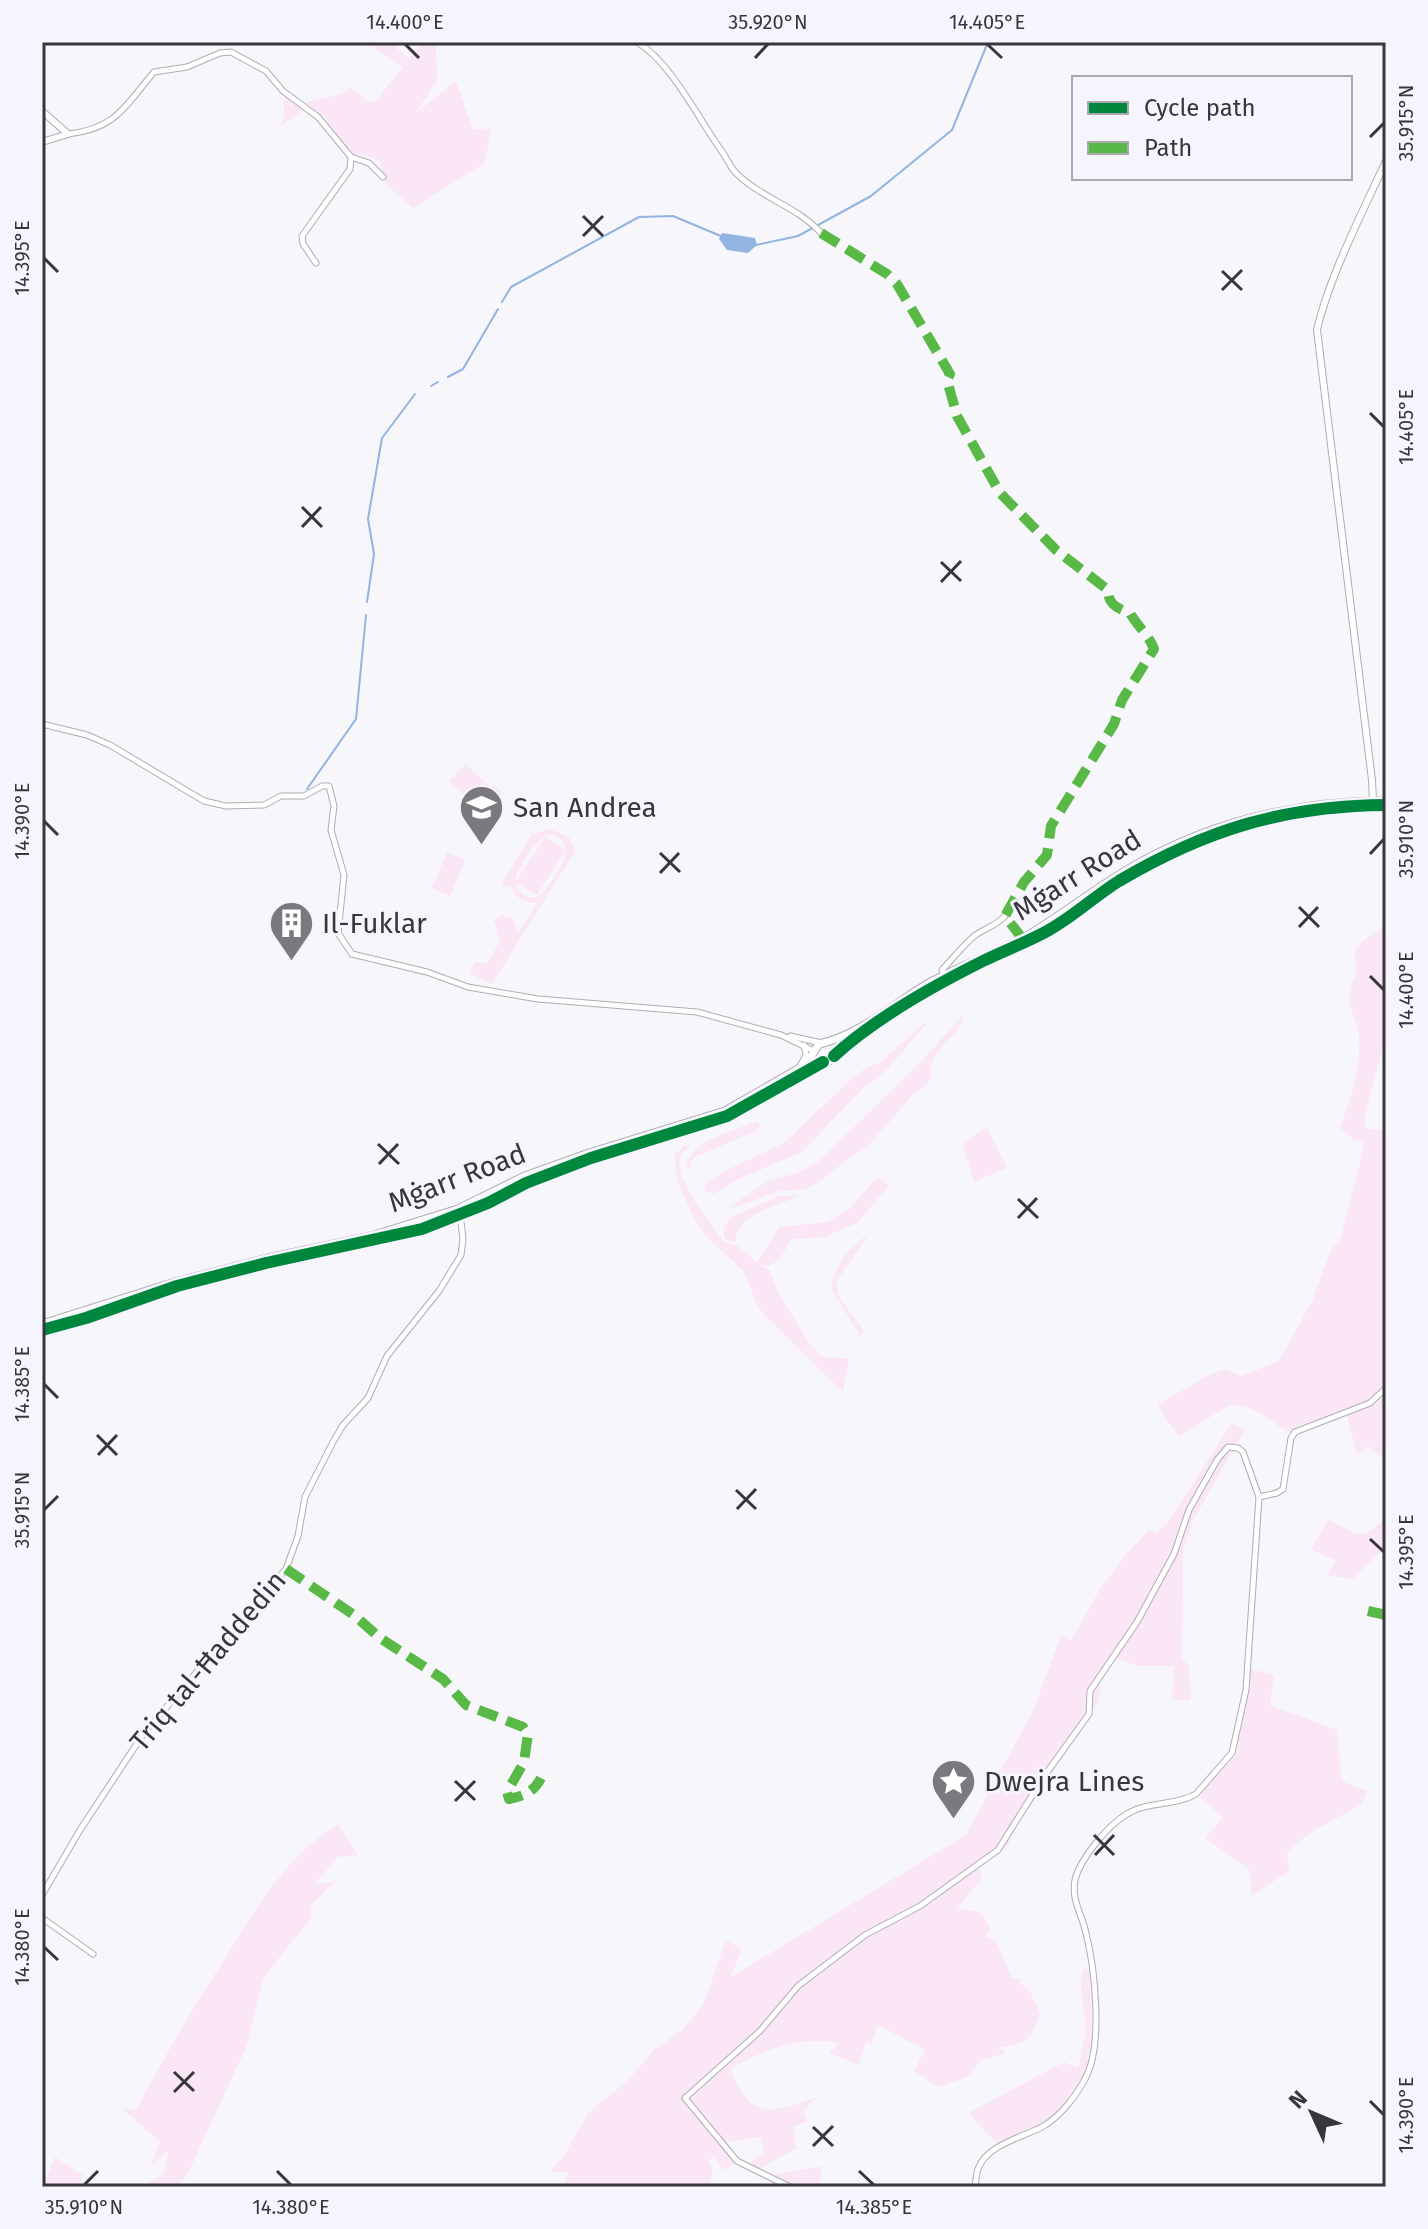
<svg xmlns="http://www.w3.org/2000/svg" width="1428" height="2229" font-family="'Fira Sans',sans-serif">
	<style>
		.green { fill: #fbe6f6; fill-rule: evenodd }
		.water { fill: #92b4e1 }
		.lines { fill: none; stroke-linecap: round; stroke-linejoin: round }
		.stream { stroke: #92b4e1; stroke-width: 2 }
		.minor-casing { stroke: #aeadb2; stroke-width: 7 }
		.tertiary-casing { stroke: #aeadb2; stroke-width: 8 }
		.primary-casing { stroke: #aeadb2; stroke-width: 9 }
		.minor { stroke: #fefefe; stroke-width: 5 }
		.tertiary { stroke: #fefefe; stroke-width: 6 }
		.primary { stroke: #fefefe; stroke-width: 7 }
		.quiet { stroke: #58b947; stroke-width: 10; stroke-dasharray: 20 10; stroke-linecap: butt }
		.cycleway-casing { stroke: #f6f4fd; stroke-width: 17 }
		.cycleway { stroke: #00873e; stroke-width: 12 }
		.ticks { fill: none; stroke: #38363c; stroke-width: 3 }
		.labels { text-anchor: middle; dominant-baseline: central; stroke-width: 6; stroke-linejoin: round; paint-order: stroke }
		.poi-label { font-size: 28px; fill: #38363c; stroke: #f6f4fd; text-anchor: start }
		.street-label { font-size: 28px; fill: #38363c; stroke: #f6f4fd }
		.neatline { fill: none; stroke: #38363c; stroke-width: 3 }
		.ticks-label { font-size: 20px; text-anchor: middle; fill: #38363c }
	</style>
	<rect width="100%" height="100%" fill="#f7f6fb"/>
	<g class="green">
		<polygon points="376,42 390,42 409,59 423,42 435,42 438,79 415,114 456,81 473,130 491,128 485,163 413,208 388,186 379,162 374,158 349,153 328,123 328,120 305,102 342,94 350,86 368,102 376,100 403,67 374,48"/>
		<polygon points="285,96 295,100 304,108 291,120 280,125 285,116 283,101 286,101"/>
		<polygon points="466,764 489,786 473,803 449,781"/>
		<polygon points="494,785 502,792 484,813 475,805"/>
		<path d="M550,829l19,8 6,14 -83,133 -22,-10 5,-12 12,1 13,-22 -6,-21 8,-5 10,3 6,15 19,-30c-12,0 -23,-5 -26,-18l-4,3 -5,-5 30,-49zM551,834c32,11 3,42 -8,59 -13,9 -24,3 -28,-11l22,13 29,-45 -21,-13 -29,44v-6c10,-15 18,-36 35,-41z"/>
		<polygon points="447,852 465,860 450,896 432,888"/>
		<path d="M1386,925v110l-21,81v12l21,3v254l-17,17 -71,24 -8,7c-24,-14 -30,-25 -59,-29l-51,32 -14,-16 -8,-16 51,-29 17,-6 15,7 38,-15 33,-60 18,-49 11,-15 21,-82 1,-15 -8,1 -15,-13c11,-30 21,-59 19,-91 -1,-14 -11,-26 -9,-43 2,-20 11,-16 4,-41l10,-13z"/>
		<path d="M964,1014c-2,18 -22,29 -31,45 -2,6 -2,15 -2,21l-18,15 -47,53 -15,8 -30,25 -16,8 -25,2 -54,19 41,-29 30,-8 21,-11 102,-99z"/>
		<polygon points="923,1024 926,1024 885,1072 863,1088 802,1152 741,1178 713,1194 704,1190 705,1184 723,1172 785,1142 849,1081 867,1067 881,1062"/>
		<path d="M755,1122l6,1 -5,8 -63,27 -3,10h-4c2,-27 48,-37 69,-46z"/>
		<polygon points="986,1126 1007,1168 974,1182 963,1145"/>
		<path d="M691,1144l-10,10 -2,8 2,13 10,20 32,46 15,5 19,17 22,-36 49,-5 21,-13 29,-32 11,9 -32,37 -32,14 -34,2c-7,12 -8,21 -23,27l-10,-2 11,6 11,26 30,48 11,12 28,3 -6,33 -79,-77 -8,-12 -12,-31 -38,-36 -13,-20 -16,-35 -2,-27 11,-9z"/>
		<path d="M801,1195c-19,10 -64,17 -65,45l-3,2 -8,-3c-3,-10 0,-16 7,-22l47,-21z"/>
		<path d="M868,1235l-32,47 3,15 25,34 -4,5 -29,-48c1,-19 21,-44 37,-53z"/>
		<polygon points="1386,1392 1386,1461 1368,1446 1357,1455 1347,1415 1377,1403"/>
		<path d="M1232,1423l13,7 -52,90 -10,32 -1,106 7,9 2,33h-19l2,-34h-36l-24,-8 -15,25 2,7 -6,19 -5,-1 2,7 -83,122v7l-32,24 4,3 1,8 -25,29 25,5 9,18 -6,5 12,6 15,36 9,1 -1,4 10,8 10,23c-9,26 -12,29 -40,33l6,6 -25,7 -14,17 -29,10 -24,-16 11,-21 -47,-25 -7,19 -5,-2 -7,23 -30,-12 10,-10c-39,-8 -76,7 -109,26 21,52 42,45 89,27l-16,15 4,10 -14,6 4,21 -38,21 -11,-5 16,-11 -3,-16 -42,6 16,20 -11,7 -10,-13 -6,4 5,9 -4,14 -6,3h-141l6,-14 -18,-2 13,-14 26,-45 38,-31 27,-31 29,-21 20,-24 23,-65 16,9 -11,28 235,-142 67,-124 28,-75 10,5 29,-52 27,-36 22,-23 7,3 12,-11z"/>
		<path d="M1386,1518v29l-34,32 -25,-4 9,-15 -25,-10 17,-31c29,15 31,24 58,-1z"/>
		<polygon points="1251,1669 1274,1675 1270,1705 1337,1730 1342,1781 1367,1791 1362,1804 1313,1831 1287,1852 1289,1871 1252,1896 1249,1869 1205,1838 1223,1818 1200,1797 1210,1782 1237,1755 1243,1711 1249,1693"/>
		<path d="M338,1825l20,30 -20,2 -24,28 22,-4 -26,25 2,11 -49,61 -15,65 -60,130 -12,14h-34l21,-13 6,-24 -19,17 10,-25 -38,-34 14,2c28,-53 58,-104 91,-155 30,-47 61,-102 111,-130z"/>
		<polygon points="1090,1967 1092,2040 1084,2077 1067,2100 1043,2124 998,2145 968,2113 1064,2062 1078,2068 1086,2032 1081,1989 1082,1970"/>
		<polygon points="55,2157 83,2175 79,2187 43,2187"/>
		<polygon points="822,2166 819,2182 831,2187 797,2187 773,2175"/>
	</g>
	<polygon class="water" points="722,233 755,238 757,245 748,253 727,250 719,239"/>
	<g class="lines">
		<g class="stream">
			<polyline points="756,245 798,236 871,196 952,130 988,42"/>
			<polyline points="502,302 511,287 639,217 673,216 723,237"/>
			<polyline points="448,377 463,369 498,309"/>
			<polyline points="431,386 438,382"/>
			<polyline points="367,602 374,554 368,519 382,438 415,394"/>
			<polyline points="307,789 356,719 366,615"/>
		</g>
		<defs>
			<g id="minor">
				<path d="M637,42c34,20 62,78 86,111 4,6 8,15 13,20 25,25 62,34 85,60"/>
				<path d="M68,134c48,-5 57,-28 86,-62l33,-5 33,-14 11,-1 35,19 17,20 35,26 33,40 18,6 14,14"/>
				<polyline points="316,263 303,244 302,236 350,169 351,157"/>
				<polyline points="42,724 87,735 110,745 204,801 226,806 264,805 281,796 304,796 322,786 329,786 334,806 331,830 344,875 338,933 352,954 427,972 468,987 538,999 697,1012 781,1035 814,1051"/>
				<path d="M944,975l-2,-5c10,-11 20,-23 31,-33 11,-9 22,-10 32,-21"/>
				<polyline points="790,1036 822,1043"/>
				<polyline points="799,1068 806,1055 804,1045"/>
				<polyline points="1259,1497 1277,1493 1283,1489 1291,1438 1295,1432 1370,1403 1386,1388"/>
				<polyline points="42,1895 80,1830 144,1733 286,1569 298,1536 305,1497 333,1442 343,1425 368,1398 387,1356 439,1291 461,1255 463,1239 460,1214"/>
				<polyline points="42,1918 93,1954"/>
				<path d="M790,2187l-53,-26 -52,-63 75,-67 38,-45 67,-51 55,-29 78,-56 47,-75 44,-61 1,-23 47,-69 37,-68 15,-44 28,-50 11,-13 10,1 5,4 16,45 -13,193 -14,63 -36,41c-21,12 -48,7 -69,20 -19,11 -47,45 -52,66 -4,19 7,35 11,53 9,36 17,111 0,144 -9,18 -26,40 -44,50 -19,10 -56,18 -64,42 -2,5 -2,13 -3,18"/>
			</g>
			<g id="tertiary">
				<polyline points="42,111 68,134 42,142"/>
				<path d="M1373,801l-1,-21 -55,-450c12,-53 46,-119 69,-169"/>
			</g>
			<g id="primary">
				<path d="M1003,952c41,-18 74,-43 111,-67 36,-25 76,-41 116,-57"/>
				<polyline points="703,1124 727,1116 831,1060 848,1043 931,989 974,966"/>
				<polyline points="325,1250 422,1229 488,1203 526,1183 591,1158 638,1144"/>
				<polyline points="189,1283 266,1263"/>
				<path d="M42,1324l133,-42 93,-24 103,-22 87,-27 67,-33 64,-23 136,-42 80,-46 14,-21c41,-9 74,-40 110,-61 30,-17 63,-28 94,-45 35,-20 67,-46 102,-67 79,-47 168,-70 261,-70"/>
				<polyline points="42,1330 86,1318 173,1288"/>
			</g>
		</defs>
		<use href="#minor" class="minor-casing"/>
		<use href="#tertiary" class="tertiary-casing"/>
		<use href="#primary" class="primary-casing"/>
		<use href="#minor" class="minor"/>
		<use href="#tertiary" class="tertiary"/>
		<use href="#primary" class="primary"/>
		<g class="quiet">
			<path d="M821,233l66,41 10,10 53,90 -3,6 10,36 43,77 56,57 52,40c0,15 9,18 22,23 7,13 19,22 24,36l-32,51 -8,24 -63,102 -4,29 -23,27 -19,34 17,22"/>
			<path d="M286,1569l68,46 26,23 63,41 23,26 57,22 5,7 -4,28 -17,30 2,7c15,-3 25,-7 32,-21"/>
			<polyline points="1368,1611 1386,1615"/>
		</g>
		<defs>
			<g id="cycleway">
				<path d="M834,1056c40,-37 99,-70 149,-95 22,-11 45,-19 66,-31 25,-14 46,-34 70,-49 88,-52 165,-75 267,-76"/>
				<polyline points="42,1330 86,1318 177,1286 266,1263 422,1229 488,1203 526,1183 591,1158 727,1116 823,1062"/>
			</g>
		</defs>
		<use href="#cycleway" class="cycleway-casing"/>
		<use href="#cycleway" class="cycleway"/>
	</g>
	<path class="ticks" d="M405,44l14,14M987,44l15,14M755,58l13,-14M1370,137l14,-14M583,216l20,20M583,236l20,-20M44,258l14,14M1222,271l20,19M1222,290l20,-20M1370,413l14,14M302,507l20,20M302,527l19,-20M941,562l20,19M941,582l20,-21M44,821l14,14M660,853l20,19M1370,854l14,-15M660,873l19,-20M1299,907l20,20M1299,927l19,-20M1370,976l14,14M378,1144l21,20M379,1164l19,-20M1018,1199l20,19M1018,1218l19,-20M44,1384l14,14M97,1435l20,20M98,1455l19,-20M736,1490l20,19M737,1509l19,-20M44,1510l14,-14M1370,1539l14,13M455,1781l20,19M455,1801l20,-20M1094,1835l20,20M1095,1855l19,-20M44,1947l14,13M174,2072l20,19M174,2092l20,-20M1370,2101l14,14M813,2127l20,19M813,2146l20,-20M277,2171l14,14M859,2171l15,14M84,2185l14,-14"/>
	<defs>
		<symbol id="school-pin" viewBox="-11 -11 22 30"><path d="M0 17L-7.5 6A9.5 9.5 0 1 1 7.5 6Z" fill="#7b797f" stroke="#f6f4fd"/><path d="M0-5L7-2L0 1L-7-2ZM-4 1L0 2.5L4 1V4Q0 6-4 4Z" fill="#fff"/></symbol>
		<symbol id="building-pin" viewBox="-11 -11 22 30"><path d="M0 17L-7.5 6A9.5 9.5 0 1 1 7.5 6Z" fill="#7b797f" stroke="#f6f4fd"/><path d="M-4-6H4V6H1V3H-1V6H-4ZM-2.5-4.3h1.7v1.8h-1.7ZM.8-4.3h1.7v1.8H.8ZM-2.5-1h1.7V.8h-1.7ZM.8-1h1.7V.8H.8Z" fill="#fff"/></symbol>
		<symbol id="sight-pin" viewBox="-11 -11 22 30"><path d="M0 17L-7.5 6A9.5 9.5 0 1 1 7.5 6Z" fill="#7b797f" stroke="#f6f4fd"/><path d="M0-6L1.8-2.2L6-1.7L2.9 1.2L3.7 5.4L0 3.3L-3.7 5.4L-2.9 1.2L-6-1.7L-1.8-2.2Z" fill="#fff"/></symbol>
	</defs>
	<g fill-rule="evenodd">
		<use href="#school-pin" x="456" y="782" width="51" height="69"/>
		<use href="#building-pin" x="266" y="898" width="51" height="69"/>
		<use href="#sight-pin" x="928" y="1756" width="51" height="69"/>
	</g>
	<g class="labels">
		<g class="poi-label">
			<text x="513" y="807">San Andrea</text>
			<text x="322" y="923">Il-Fuklar</text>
			<text x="984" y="1781">Dwejra Lines</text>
		</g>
		<g class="street-label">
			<text transform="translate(1077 875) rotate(-32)">Mġarr Road</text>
			<text transform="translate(457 1178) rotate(-21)">Mġarr Road</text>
			<text transform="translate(208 1661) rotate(-50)">Triq tal-Ħaddedin</text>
		</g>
	</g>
	<rect width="1428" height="2229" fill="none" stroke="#f6f4fd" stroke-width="88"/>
	<rect x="1072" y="76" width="280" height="104" fill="#f6f4fd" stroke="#aaa8b0" stroke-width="2"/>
	<rect x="1088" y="102" width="40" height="12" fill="#00873e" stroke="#aaa8b0" stroke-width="2"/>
	<text x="1144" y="116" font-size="24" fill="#38363c">Cycle path</text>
	<rect x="1088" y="142" width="40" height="12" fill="#58b947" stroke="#aaa8b0" stroke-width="2"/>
	<text x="1144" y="156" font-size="24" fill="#38363c">Path</text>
	<g transform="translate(1312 2113) rotate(314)" stroke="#f6f4fd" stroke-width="6" paint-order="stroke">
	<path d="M0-6L14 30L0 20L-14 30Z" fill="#38363c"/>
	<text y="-12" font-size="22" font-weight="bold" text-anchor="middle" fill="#38363c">N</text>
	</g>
	<rect x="44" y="44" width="1340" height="2141" class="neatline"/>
	<g class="ticks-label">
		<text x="405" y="29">14.400°E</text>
		<text x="768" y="29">35.920°N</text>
		<text x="987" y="29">14.405°E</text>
		<text transform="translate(1406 123) rotate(-90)" y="7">35.915°N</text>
		<text transform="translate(22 258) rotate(-90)" y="7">14.395°E</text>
		<text transform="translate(1406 427) rotate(-90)" y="7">14.405°E</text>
		<text transform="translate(22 821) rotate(-90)" y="7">14.390°E</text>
		<text transform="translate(1406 839) rotate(-90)" y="7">35.910°N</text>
		<text transform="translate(1406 990) rotate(-90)" y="7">14.400°E</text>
		<text transform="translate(22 1384) rotate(-90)" y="7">14.385°E</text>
		<text transform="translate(22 1510) rotate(-90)" y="7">35.915°N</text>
		<text transform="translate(1406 1552) rotate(-90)" y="7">14.395°E</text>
		<text transform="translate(22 1947) rotate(-90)" y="7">14.380°E</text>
		<text transform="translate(1406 2115) rotate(-90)" y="7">14.390°E</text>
		<text x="84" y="2214">35.910°N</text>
		<text x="291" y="2214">14.380°E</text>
		<text x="874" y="2214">14.385°E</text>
	</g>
</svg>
